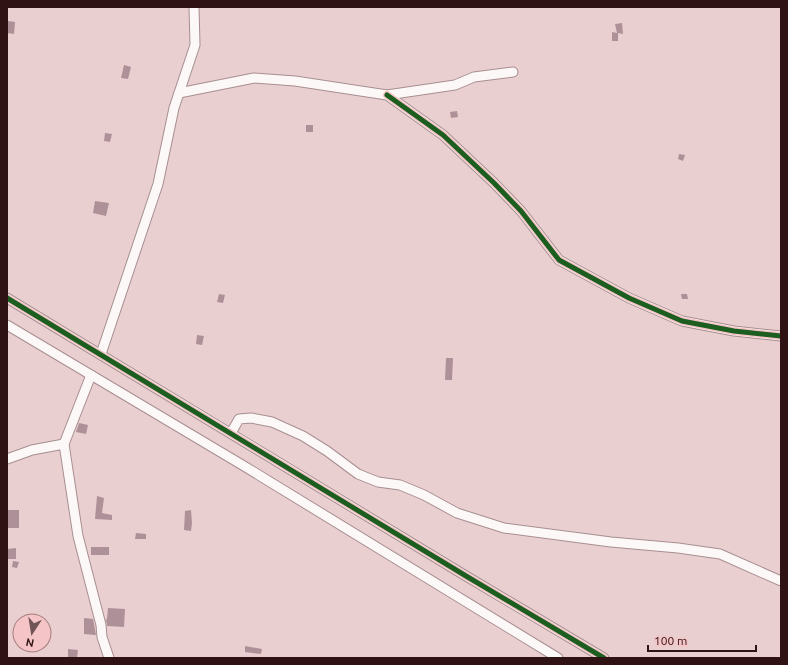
<svg xmlns="http://www.w3.org/2000/svg" width="788" height="665" font-family="Ubuntu,sans-serif">
	<style>
		.building { fill: #ae9198 }
		.lines { fill: none; stroke-linecap: round; stroke-linejoin: round }
		.minor-casing { stroke: #a88e90; stroke-width: 11 }
		.minor { stroke: #fcf8f8; stroke-width: 9 }
		.cycleway-casing { stroke: #f5c4c6; stroke-width: 8 }
		.cycleway { stroke: #1b5e20; stroke-width: 5 }
	</style>
	<rect width="100%" height="100%" fill="#eacfd0"/>
	<g class="building">
		<polygon points="8,21 15,22 14,34 7,33"/>
		<polygon points="622,23 623,34 618,33 618,41 612,41 612,32 617,33 615,24"/>
		<polygon points="124,65 131,67 128,79 121,78"/>
		<polygon points="457,111 458,117 451,118 450,112"/>
		<rect x="306" y="125" width="7" height="7"/>
		<polygon points="105,133 112,134 110,142 104,141"/>
		<polygon points="679,154 685,155 683,161 678,159"/>
		<polygon points="95,201 109,203 106,216 93,213"/>
		<polygon points="219,294 225,295 223,303 217,302"/>
		<polygon points="681,294 687,294 688,299 682,299"/>
		<polygon points="197,335 204,336 202,345 196,344"/>
		<polygon points="446,358 453,358 452,380 445,380"/>
		<polygon points="79,423 88,425 86,434 76,432"/>
		<polygon points="97,496 104,498 102,513 112,515 112,520 95,519"/>
		<rect x="7" y="510" width="12" height="18"/>
		<polygon points="191,510 192,523 191,531 184,530 185,511"/>
		<polygon points="136,533 146,534 146,539 135,539"/>
		<rect x="91" y="547" width="18" height="8"/>
		<polygon points="16,548 16,559 7,559 7,549"/>
		<polygon points="13,561 19,562 17,568 12,567"/>
		<polygon points="108,608 125,609 124,627 107,626 106,619 107,619"/>
		<polygon points="84,618 93,619 96,635 84,634"/>
		<polygon points="245,646 262,649 261,654 245,652"/>
		<polygon points="68,649 78,650 77,658 68,658"/>
	</g>
	<g class="lines">
		<defs>
			<g id="minor">
				<polyline points="179,93 254,78 295,81 387,95 455,85 474,77 513,72"/>
				<polyline points="387,95 443,135 494,183 521,211 559,260 629,298 682,321 734,331 781,336"/>
				<polyline points="7,298 466,576 604,658"/>
				<polyline points="7,325 244,466 558,658"/>
				<polyline points="101,354 158,184 174,108 195,45 194,7"/>
				<polyline points="231,433 239,419 251,418 272,422 303,436 327,451 358,474 378,482 400,485 424,495 457,513 504,528 611,542 678,548 720,554 781,581"/>
				<polyline points="64,444 78,536 101,625 102,637 109,658"/>
				<polyline points="7,459 32,450 64,444 91,375"/>
			</g>
		</defs>
		<use href="#minor" class="minor-casing"/>
		<use href="#minor" class="minor"/>
		<defs>
			<g id="cycleway">
				<polyline points="387,95 443,135 494,183 521,211 559,260 629,298 682,321 734,331 781,336"/>
				<polyline points="7,298 466,576 604,658"/>
			</g>
		</defs>
		<use href="#cycleway" class="cycleway-casing"/>
		<use href="#cycleway" class="cycleway"/>
	</g>
	<rect width="788" height="665" fill="none" stroke="#2e1214" stroke-width="16"/>
	<g transform="translate(32 633) rotate(192)"><circle r="19" fill="#f5c4c6" stroke="#a57d7f"/>
	<path d="M0-3L7 15L0 10L-7 15Z" fill="#705456"/>
	<text y="-6" font-size="11" font-weight="bold" text-anchor="middle" fill="#2e1214">N</text>
	</g>
	<path d="M648 645v6h108v-6" fill="none" stroke="#2e1214" stroke-width="2"/>
	<text x="654" y="645" font-size="12" fill="#2e1214" stroke="#f5c4c6" stroke-width="3" paint-order="stroke">100 m</text>
</svg>
